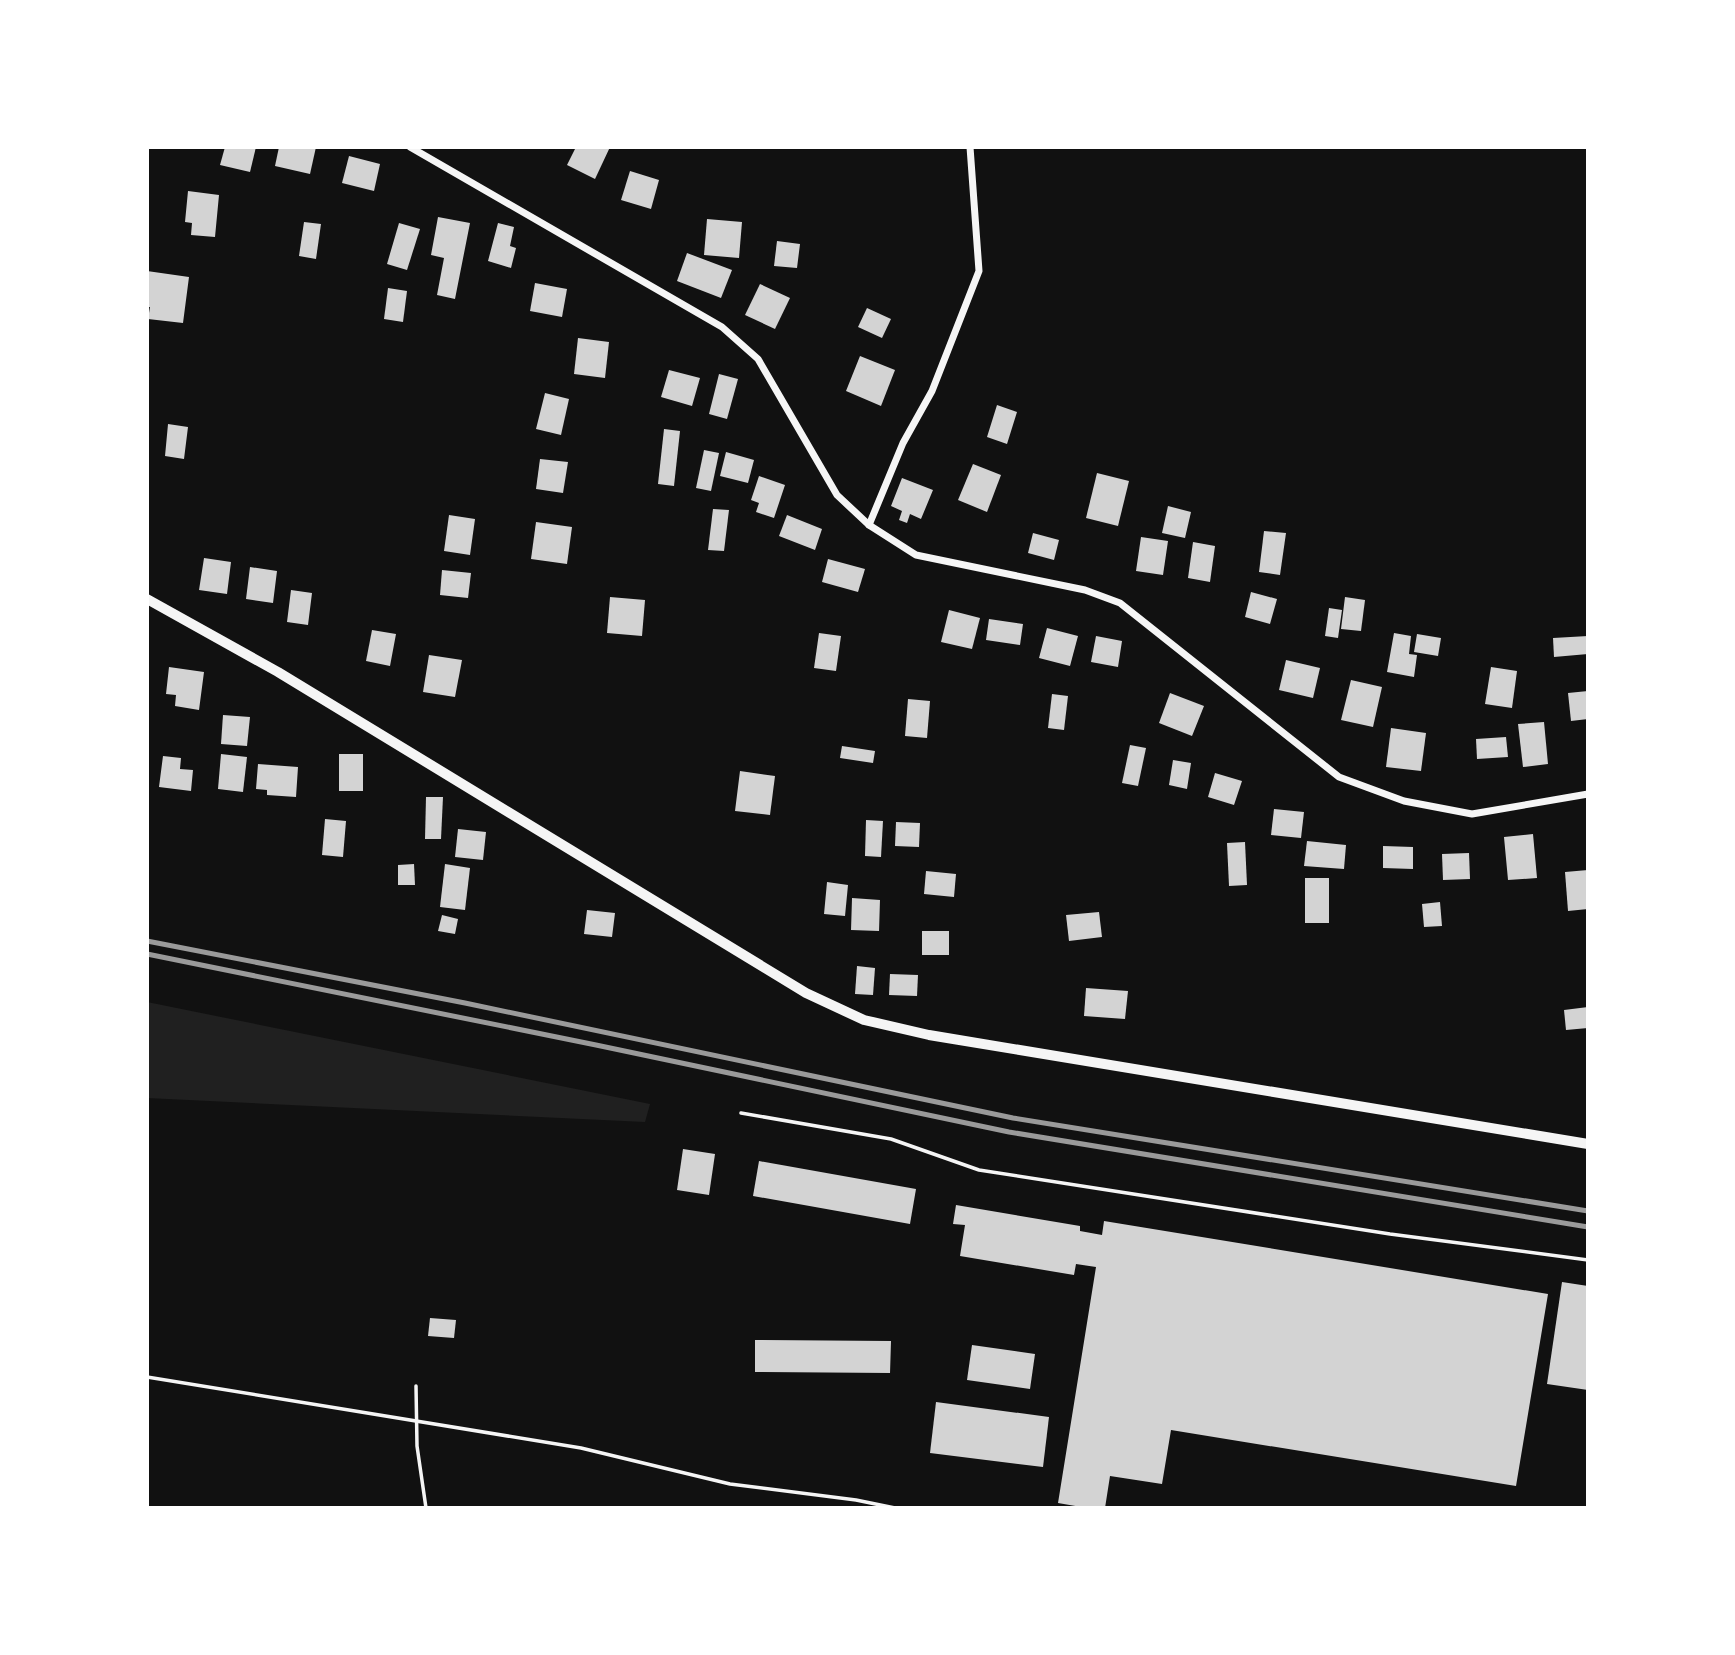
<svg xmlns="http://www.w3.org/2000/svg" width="1735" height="1655" font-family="Arial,sans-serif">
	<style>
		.green { fill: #202020 }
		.building { fill: #d3d3d3 }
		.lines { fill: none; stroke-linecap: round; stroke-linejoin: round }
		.service { stroke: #f5f5f5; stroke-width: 3.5 }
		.minor { stroke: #f5f5f5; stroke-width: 7 }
		.tertiary { stroke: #f5f5f5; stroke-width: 10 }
		.rail { stroke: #9a9a9a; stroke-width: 5 }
	</style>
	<rect width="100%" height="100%" fill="#111"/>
	<polygon class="green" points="147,1002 650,1104 645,1122 147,1098"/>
	<g class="building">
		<polygon points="225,147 256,147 250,172 220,165"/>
		<polygon points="279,147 316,147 310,174 275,166"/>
		<polygon points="576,147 610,147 595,179 567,165"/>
		<polygon points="349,156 380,164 374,191 342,183"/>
		<polygon points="630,171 659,180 651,209 621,200"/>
		<polygon points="188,191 219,195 215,237 191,235 192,223 185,222"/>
		<polygon points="438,217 470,223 455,299 437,295 444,258 431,255"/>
		<polygon points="707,219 742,222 739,258 704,255"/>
		<polygon points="304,222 321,224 316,259 299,256"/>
		<polygon points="399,223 420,229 407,270 387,264"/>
		<polygon points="498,223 514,227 510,246 516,248 511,268 488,261"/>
		<polygon points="777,241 800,244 797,268 774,266"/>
		<polygon points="687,253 732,270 721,298 677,281"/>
		<polygon points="147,271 189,277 183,323 148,319 150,307 147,307"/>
		<polygon points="535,283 567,289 562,317 530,311"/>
		<polygon points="760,284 790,298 775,329 745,315"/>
		<polygon points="388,288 407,291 403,322 384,319"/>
		<polygon points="867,308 891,319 882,338 858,327"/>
		<polygon points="578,338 609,342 605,378 574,374"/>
		<polygon points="860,356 895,370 881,406 846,391"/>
		<polygon points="669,370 700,378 692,406 661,397"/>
		<polygon points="719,374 738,379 727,419 709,414"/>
		<polygon points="545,393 569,399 561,435 536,429"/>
		<polygon points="997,405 1017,412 1007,444 987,437"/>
		<polygon points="168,424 188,427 184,459 165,456"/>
		<polygon points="664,429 680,431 674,486 658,484"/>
		<polygon points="704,450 719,453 711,491 696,488"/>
		<polygon points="726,452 754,460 748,483 720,476"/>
		<polygon points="540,459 568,462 563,493 536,489"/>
		<polygon points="973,464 1001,475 987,512 958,500"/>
		<polygon points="1097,473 1129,481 1118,526 1086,518"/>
		<polygon points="759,476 785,485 774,518 756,512 759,503 751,500"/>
		<polygon points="902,478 933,490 921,519 910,514 907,523 899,520 902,511 891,506"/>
		<polygon points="1168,506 1191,512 1185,538 1162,533"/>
		<polygon points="713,509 729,510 724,551 708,550"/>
		<polygon points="449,515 475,519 470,555 444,551"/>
		<polygon points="787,515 822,529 815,550 779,536"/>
		<polygon points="536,522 572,527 567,564 531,559"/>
		<polygon points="1264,531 1286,533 1280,575 1259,572"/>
		<polygon points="1033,533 1059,540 1054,560 1028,553"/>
		<polygon points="1141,537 1168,541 1163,575 1136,571"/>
		<polygon points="1193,542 1215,546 1210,582 1188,578"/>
		<polygon points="204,558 231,562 227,594 199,590"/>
		<polygon points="828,559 865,569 858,592 822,582"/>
		<polygon points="250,567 277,571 273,603 246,599"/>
		<polygon points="442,570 471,573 468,598 440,595"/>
		<polygon points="291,590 312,593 308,625 287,622"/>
		<polygon points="1251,592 1277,599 1270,624 1245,617"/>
		<polygon points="610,597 645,600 642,636 607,633"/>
		<polygon points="1345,597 1365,600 1361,631 1341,629"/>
		<polygon points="1329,608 1342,610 1338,638 1325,636"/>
		<polygon points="949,610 980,618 972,649 941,642"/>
		<polygon points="989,619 1023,624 1020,645 986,640"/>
		<polygon points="1047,628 1078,636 1070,666 1039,658"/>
		<polygon points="372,630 396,634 390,666 366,661"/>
		<polygon points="819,633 841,636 836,671 814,668"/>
		<polygon points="1394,633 1411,636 1409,654 1417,655 1414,677 1387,672"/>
		<polygon points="1417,634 1441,638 1438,656 1414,652"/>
		<polygon points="1096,636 1122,641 1118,667 1091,662"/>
		<polygon points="1588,636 1588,654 1554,657 1553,638"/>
		<polygon points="429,655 462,660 455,697 423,692"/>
		<polygon points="1286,660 1320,668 1313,698 1279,690"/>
		<polygon points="169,667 204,672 199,710 175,706 176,695 166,694"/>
		<polygon points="1491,667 1517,671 1512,708 1485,704"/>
		<polygon points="1351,680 1382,687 1373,727 1341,720"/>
		<polygon points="1588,691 1588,719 1571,721 1568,693"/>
		<polygon points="1170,693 1204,706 1192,736 1159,723"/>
		<polygon points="1052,694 1068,696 1064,730 1048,728"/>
		<polygon points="908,699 930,701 927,738 905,736"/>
		<polygon points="223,715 250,717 247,746 221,744"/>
		<polygon points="1544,722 1548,764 1523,767 1518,724"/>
		<polygon points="1391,728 1426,733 1421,771 1386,767"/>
		<polygon points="1506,737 1508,757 1477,759 1476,739"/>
		<polygon points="1130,745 1146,748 1138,786 1122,783"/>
		<polygon points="842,746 875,751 873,763 840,758"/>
		<polygon points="221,754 247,757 243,792 218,789"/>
		<rect x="339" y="754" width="24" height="37"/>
		<polygon points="163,756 181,758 180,769 193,770 191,791 159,787"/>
		<polygon points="1173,760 1191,763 1187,789 1169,785"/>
		<polygon points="258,764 298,767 296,797 267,795 267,790 256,789"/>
		<polygon points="740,771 775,776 770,815 735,811"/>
		<polygon points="1215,773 1242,781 1234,805 1208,797"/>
		<polygon points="426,797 443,797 441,839 425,839"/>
		<polygon points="1274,809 1304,812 1301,838 1271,835"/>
		<polygon points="325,819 346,821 343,857 322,855"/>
		<polygon points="866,820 883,821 881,857 865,856"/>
		<polygon points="896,822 920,823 919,847 895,846"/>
		<polygon points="458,829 486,832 483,860 455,857"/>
		<polygon points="1533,834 1537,878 1508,880 1504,837"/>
		<polygon points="1307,841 1346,845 1344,869 1304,866"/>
		<polygon points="1245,842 1247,885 1229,886 1227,843"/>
		<polygon points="1383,846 1413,847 1413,869 1383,868"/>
		<polygon points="1469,853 1470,879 1443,880 1442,854"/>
		<polygon points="414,864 415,885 398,885 398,865"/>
		<polygon points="445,864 470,868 465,910 440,907"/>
		<polygon points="1588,870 1588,909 1568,911 1565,872"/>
		<polygon points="926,871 956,874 954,897 924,894"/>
		<rect x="1305" y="878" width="24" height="45"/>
		<polygon points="827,882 848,885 845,916 824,914"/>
		<polygon points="852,898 880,900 879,931 851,930"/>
		<polygon points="1440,902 1442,926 1424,927 1422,904"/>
		<polygon points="587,910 615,913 612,937 584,934"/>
		<polygon points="1099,912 1102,937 1069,941 1066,915"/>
		<polygon points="442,915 458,919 455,934 438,931"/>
		<rect x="922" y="931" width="27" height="24"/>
		<polygon points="857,966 875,968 873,995 855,994"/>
		<polygon points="890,974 918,975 917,996 889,995"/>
		<polygon points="1086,988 1128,991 1125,1019 1084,1016"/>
		<polygon points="1588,1007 1588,1028 1566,1030 1564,1010"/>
		<polygon points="683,1149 715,1154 709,1195 677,1190"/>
		<polygon points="759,1161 916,1189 910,1224 753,1196"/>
		<polygon points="956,1205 1080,1226 1080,1231 1102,1235 1104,1221 1548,1294 1516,1486 1171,1430 1162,1484 1110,1476 1105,1508 1087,1508 1058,1503 1096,1267 1076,1264 1074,1275 960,1256 965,1225 953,1224"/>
		<polygon points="1562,1282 1588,1286 1588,1390 1547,1384"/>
		<polygon points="430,1318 456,1320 454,1338 428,1336"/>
		<polygon points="755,1340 891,1341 890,1373 755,1372"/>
		<polygon points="972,1345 1035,1354 1030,1389 967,1380"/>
		<polygon points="936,1402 1049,1417 1043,1467 930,1453"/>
	</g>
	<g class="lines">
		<g class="service">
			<polyline points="741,1113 891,1139 979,1170 1390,1234 1588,1260"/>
			<polyline points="147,1377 581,1448 730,1484 856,1500 895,1508"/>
			<polyline points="416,1386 417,1446 426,1508"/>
		</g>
		<g class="minor">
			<polyline points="410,147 722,327 758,359 837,495 869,525 916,555 1085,590 1120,603 1339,777 1404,801 1472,814 1588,794"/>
			<polyline points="869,525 903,443 932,391 979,271 970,147"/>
		</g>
		<polyline class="tertiary" points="147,599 278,672 806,993 864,1020 929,1035 1588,1144"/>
		<g class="rail">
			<polyline points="147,941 465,1003 1013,1118 1588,1211"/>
			<polyline points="147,954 596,1045 1009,1132 1588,1227"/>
		</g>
	</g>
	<rect width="1735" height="1655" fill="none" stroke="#ffffff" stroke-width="298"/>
</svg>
